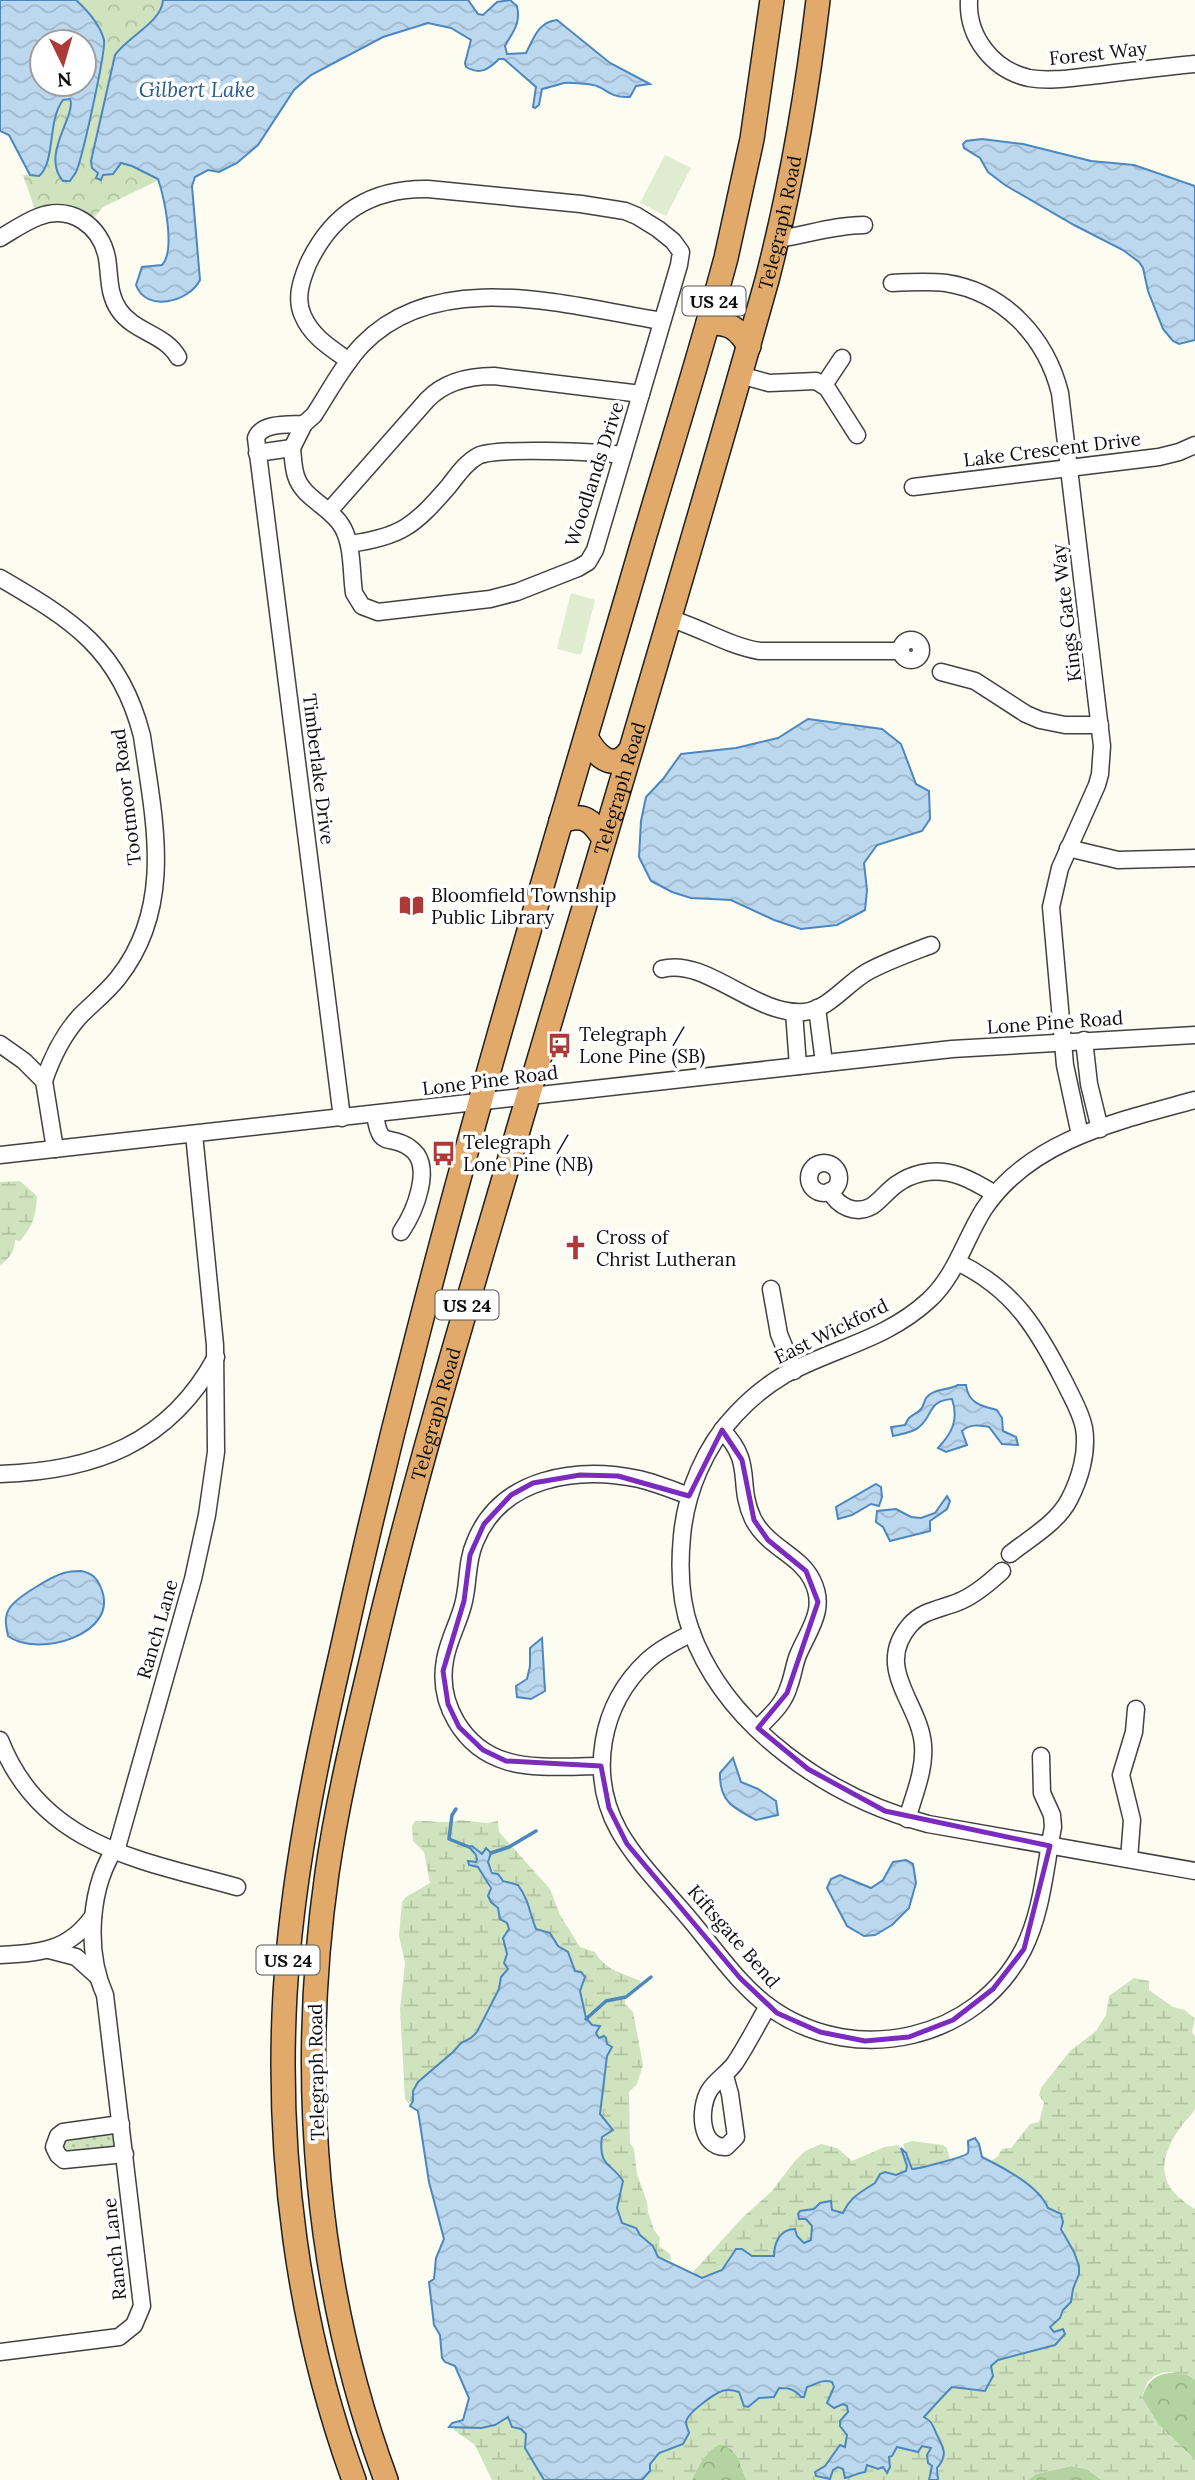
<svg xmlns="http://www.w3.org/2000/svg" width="1195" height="2480" font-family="Lora,serif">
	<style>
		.grass { fill: url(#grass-dots) }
		.forest { fill: url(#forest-crowns) }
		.wetland { fill: url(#wetland-marsh) }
		.park { fill: url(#park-crowns) }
		.pitch { fill: #e0eccf }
		.water { fill: url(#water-waves); stroke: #4c87bd; stroke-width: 2; fill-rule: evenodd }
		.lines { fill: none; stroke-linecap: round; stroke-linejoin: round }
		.stream { stroke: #4c87bd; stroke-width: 3.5 }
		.minor-casing { stroke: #414141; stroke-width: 19 }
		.highway-casing { stroke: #1f1f1f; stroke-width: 26 }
		.minor { stroke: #fff; stroke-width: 16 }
		.highway { stroke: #e2aa6a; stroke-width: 23 }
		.marked { fill: none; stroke: #7b2cbf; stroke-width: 5; stroke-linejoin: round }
		.labels { text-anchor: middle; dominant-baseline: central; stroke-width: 7; stroke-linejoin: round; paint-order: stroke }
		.shield { fill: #fff; stroke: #565656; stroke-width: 2 }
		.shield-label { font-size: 18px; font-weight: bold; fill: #0e0e0e }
		.street-label { font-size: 19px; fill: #0e0e0e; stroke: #fff }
		.poi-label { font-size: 19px; fill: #0e0e0e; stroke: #fff; text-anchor: start }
		.water-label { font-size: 21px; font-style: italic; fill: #275b91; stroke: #fff }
	</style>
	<defs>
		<pattern id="grass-dots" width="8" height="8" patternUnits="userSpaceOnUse" patternTransform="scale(1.75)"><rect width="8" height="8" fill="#cfe4be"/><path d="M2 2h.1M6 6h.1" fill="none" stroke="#b1c2a2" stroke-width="1.8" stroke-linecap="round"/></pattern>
		<pattern id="forest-crowns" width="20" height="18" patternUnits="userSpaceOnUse" patternTransform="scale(1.75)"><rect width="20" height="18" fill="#b3d3a0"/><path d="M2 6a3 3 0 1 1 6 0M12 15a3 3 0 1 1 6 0" fill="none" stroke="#99b489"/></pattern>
		<pattern id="wetland-marsh" width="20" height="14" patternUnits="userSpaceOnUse" patternTransform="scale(1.75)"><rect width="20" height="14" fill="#cfe4be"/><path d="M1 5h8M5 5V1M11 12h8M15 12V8" fill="none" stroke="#b1c2a2"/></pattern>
		<pattern id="park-crowns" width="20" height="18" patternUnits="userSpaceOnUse" patternTransform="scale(1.75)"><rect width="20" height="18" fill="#cfe4be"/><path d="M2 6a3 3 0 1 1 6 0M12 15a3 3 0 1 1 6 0" fill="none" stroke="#b1c2a2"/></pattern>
		<pattern id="water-waves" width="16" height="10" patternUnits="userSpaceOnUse" patternTransform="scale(1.75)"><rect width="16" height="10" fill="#bcd8ef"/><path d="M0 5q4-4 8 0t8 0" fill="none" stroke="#a0b8cc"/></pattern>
	</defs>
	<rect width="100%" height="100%" fill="#fdfcf1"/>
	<polygon class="grass" points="111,2132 114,2134 116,2146 113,2149 70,2155 63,2151 62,2143 65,2138"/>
	<g class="forest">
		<path d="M1177,2372l12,3 6,5v80l-37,-36 -16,-26c6,-19 14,-24 35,-26z"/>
		<path d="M720,2444c20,5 19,21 27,36h-55c5,-13 15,-31 28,-36z"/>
		<polygon points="1071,2466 1087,2469 1102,2480 1028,2480 1036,2474"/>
	</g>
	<g class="wetland">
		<path d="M20,1181l17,15c-1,20 -4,30 -17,45l-5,-1c0,11 -6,19 -15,25v-83z"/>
		<path d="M460,1820l27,3 11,-2 1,11 51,57 10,26 20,32 15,5c10,18 29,22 46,29l-2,5 -14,10v8l8,8 10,53 -6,19 -8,8 1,51 4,6 3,25 10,28 1,10 6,18 6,8 -1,8 11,8 1,6 -13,-3c-6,-12 -16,-18 -22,-29l-14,-5 -5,-15 6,-27c-4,-6 -8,-8 -13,-12 -15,-12 -10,-31 2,-42l-12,-13 7,-58 4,-5 -9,-13h-3l-3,-5 4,-5 -2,-3h-6l-6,-6 -13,-54 -10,-17 -5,-2 -8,-13 -14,-4c-6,-16 -6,-28 -18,-44 -20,-8 -19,-4 -30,-23l3,-9 -19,-1 6,8 -2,2 -5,-1c4,4 10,8 13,13 5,11 6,25 14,34l1,6 4,8 4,1 2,6c-5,10 -4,28 -1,40l-9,13v7l-22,43 -6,6 -10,5 -8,9 -35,31 -5,8v10l-5,2 -3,-4 -5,-90 5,-46 -6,-27 3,-34 4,-5 24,-14 -6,-31 -11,-11 -1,-15 3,-5c18,-1 27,4 45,-1z"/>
		<path d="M1134,1978l15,3v9l24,17 12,3 10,9 -3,13 3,5c0,16 0,59 0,71 -2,6 -9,12 -13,17 -25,35 -26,61 13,84v171c-12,-10 -37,-12 -47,2 -3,5 -5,11 -6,16l16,26 37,36v20h-93l-15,-11 -16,-3 -35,8 -8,6h-90l3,-39 -5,-8 -3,-11 -9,-5 1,-3 27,-27 35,-1 6,-10 -2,-10 7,-6 57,-15 6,-8v-9l-7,4 -4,-5c21,-18 30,-45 24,-73 -3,-16 -13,-17 -13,-40l-13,-6 -3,-8 -10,-11 -10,-4 -14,-14 -21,-9 8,-6 4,-7 9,-1 19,-24 9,-2 5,-19 -5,-8 2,-7 29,-37 26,-20 10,-16 3,-19z"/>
		<polygon points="912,2141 943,2145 947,2148 950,2160 912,2169 903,2144"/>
		<path d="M821,2144l16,4 15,13 33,-14 14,-2 8,21 -1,5 -12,4 -9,-3 -6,3 -4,8c-14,9 -25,14 -31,30h-6l-18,-10 -6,6h-8v10l7,11c0,7 -1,12 -8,13l-9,-7 -1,-7c-15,1 -21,14 -21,27l-43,-2c-8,15 -16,26 -35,23l-3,-5 50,-55 29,-26 22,-29 11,-11z"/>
		<path d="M819,2380l13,2 4,26 7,-4 4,1 1,7 -7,6 6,17 -2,13 -9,2 -11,16 8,4 5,-3 5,2 2,9 9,-5 10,-1 3,-8 16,3 2,6 4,-17h3l5,-9 11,2 21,-3 2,1 1,26 -3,7h-182c-8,-15 -7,-31 -27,-36 -13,5 -23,23 -28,36h-50l5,-5 3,-11 9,-12 24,-8 6,-11c0,-1 -3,-10 -3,-11 1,-9 28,-28 36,-31 6,-3 11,-1 17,1l5,14c9,-5 29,-12 35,-18l15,3 7,6h3l3,-9z"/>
		<polygon points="508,2417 526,2434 525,2448 544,2480 492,2480 475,2445 454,2430 454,2427 481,2428 495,2425"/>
	</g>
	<polygon class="park" points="57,0 190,0 159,180 103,207 92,220 35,210 23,175 30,175 44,84 84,84 84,42"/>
	<g class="pitch">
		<polygon points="665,155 691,168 666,216 640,203"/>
		<polygon points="571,593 595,600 581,655 557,649"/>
	</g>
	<g class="water">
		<path d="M0,0h76c12,11 24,24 28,40 2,11 -22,120 -28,132 -1,2 -5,7 -6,9h-7c-23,-26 14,-66 7,-82l-7,1c-16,21 -7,61 -24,76l-9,-1 -21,-40 -9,-4zM42,42h42v42h-42z"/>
		<path d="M163,0h305l10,14 5,1 14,-13 13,-2 7,6c4,18 -4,25 -12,40l2,8 19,-1c8,-15 12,-31 31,-33l53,43 40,21 -14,2 -6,11c-23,1 -24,-10 -37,-12 -5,-1 -25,-3 -29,-2 -7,2 -14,4 -22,6l-3,16 -4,3 -2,-1 3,-20 -32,-28h-5c-11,11 -19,16 -33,8l-1,-4 6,-23 -20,-12 -23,-5 -45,14 -72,38 -17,15 -36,55 -21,18 -18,9 -11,-2 -13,7 -3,9 8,94c-11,22 -54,33 -64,5l6,-18 20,-2c14,-15 2,-68 -4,-86l-26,-13 -11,-3 -8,11 -10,1 -2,5 -5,-2 2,-5 -6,-5 -1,-7 24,-106c12,-18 47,-33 48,-55z"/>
		<polygon points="982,139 1023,144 1091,161 1134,165 1195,186 1195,340 1179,344 1173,341 1163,329 1148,291 1143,268 1139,262 1123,250 1074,225 1005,185 988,172 980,158 964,148 963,144 966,141"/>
		<polygon points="808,719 882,729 901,744 916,784 929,791 930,819 922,831 877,845 864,863 867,890 865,910 837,925 801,929 774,920 731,900 691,898 672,892 651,881 639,857 641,821 646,797 663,779 681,754 736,748 778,738"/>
		<path d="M958,1385h8c2,18 15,21 31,25l5,8 1,13 13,6 2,8 -16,-1 -13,-17c-11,-2 -19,-3 -27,4l5,14 -21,7 -8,-4c14,-15 21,-28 14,-49 -25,2 -18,16 -33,28 -6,6 -18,7 -26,9l-2,-9 14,-2c5,-12 9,-8 16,-16 3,-3 3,-8 5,-11 8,-10 21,-7 32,-13z"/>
		<polygon points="876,1484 881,1487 882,1497 879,1506 871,1504 852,1515 838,1519 836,1507"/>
		<polygon points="947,1496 950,1501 947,1509 930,1521 930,1531 890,1541 883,1527 876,1522 877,1511 896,1509 911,1517 921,1518 935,1513"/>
		<path d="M81,1571c11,2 16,7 20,17 20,47 -64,70 -93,48 -2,-10 -4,-19 1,-27 6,-11 43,-33 55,-36 6,-2 12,-2 17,-2z"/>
		<polygon points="542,1638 545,1691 531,1699 517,1697 516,1686 527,1679 530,1666 530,1648"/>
		<path d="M733,1758l8,24 17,7 18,12 2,14 -22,5c-23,-12 -37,-19 -36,-47z"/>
		<path d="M472,1846l10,8 4,-6 5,5 -3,9 4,11 6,1 5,7 15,4c12,17 11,27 18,44l14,4 8,13 10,6 7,19 6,1 4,5 -5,14 6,27 6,7 8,1 -4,7 3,5 5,-2 2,2 1,6 5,3 -5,9 -7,58 13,16 -11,7c-4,30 9,25 21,44l-6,27 5,15 14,5 4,7 13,11 5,11 44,21 20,-8 14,-21h6l10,7h22c0,-13 6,-27 21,-27l2,7 7,7 7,-3 1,-14 -6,-7h-7l-1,-5 2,-3 14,-2 6,-6 11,-2 1,9 11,3c7,-16 18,-21 32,-30l5,-9 5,-2 11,3 10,-4 1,-5 -6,-18 5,5 6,16c6,0 53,-12 56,-16 1,-4 0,-8 0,-12l7,-3 4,6 3,13c22,11 57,29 66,51l13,6 2,8 -2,7 13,23 5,14v8l-6,15 -2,13 -8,8 -3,8 -10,9 4,5 9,-3 2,5 -10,11 -57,15 -7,6 2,10 -8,15 -33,-4c-9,9 -19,20 -28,30 10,6 8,8 13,18 7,13 11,21 0,33l1,12h-9l3,-14 -4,-3 -1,-8 4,-7 -9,-2 -4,6 -21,-5 -5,9 -3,1 1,10 -3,6 -4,-6 -5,2 -11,-4 -2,7c-8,1 -13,5 -20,6l-2,-9 -5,-2 -5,3 -3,9 -14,-3 -1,-4 10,-6 15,-21 5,2 2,-12 -7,-9v-5l8,-9 -1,-6 -4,-2 -9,4 -7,-5 7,-16 -2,-5c-11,-3 -15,2 -25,5l-3,10h-3c-6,-8 -13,-9 -22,-9l-5,9 -15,1 -11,9 -4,-1 -5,-14c-6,-2 -11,-3 -17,-1 -8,3 -35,22 -36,31 0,4 2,7 3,11l-6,11 -24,9 -9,11v7l-8,9h-98l-19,-32 1,-14 -5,-5 -9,-2 -4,-10 -13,8 -14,3 -32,-1 3,-4 11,-3 6,-22 -14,-32 -10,-4 -3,-4 -2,-23 -6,-10 -5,-43 5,-3 2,-21 8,-19 -15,-57 -11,-71 -8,-5 3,-5v-10l5,-9 35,-30 8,-9 10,-5 6,-6 22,-43 2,-12 7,-8 -4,-6 3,-9 -4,-16 6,-9 -2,-6 -7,-4 -2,-11 -7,-6 -3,-6 3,-8 -13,-21 -9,-2 -1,-4 8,1 1,-2 -1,-5 -7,-8z"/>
		<polygon points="906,1860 913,1864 916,1883 909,1908 892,1925 875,1935 864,1936 847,1926 827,1888 831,1879 840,1875 871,1888 883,1880 893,1862"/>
	</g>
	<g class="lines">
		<g class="stream">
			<polyline points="456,1809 452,1815 449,1839 469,1847"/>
			<polyline points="491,1853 509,1847 536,1831"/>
			<polyline points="586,2019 606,2001 626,1997 651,1977"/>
		</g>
		<defs>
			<g id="minor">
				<path d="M969,0c-2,37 24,70 60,78 23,4 47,-1 70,-3 32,-4 64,-8 96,-11"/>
				<path d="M0,238c12,-7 25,-16 38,-21 33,-13 63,9 69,41 3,19 1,36 12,52 16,23 45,23 59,47"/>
				<path d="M778,239c29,-4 56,-14 86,-14"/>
				<path d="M892,283c17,-1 36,-2 54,0 58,9 100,54 114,110l42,353 -2,28 -3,11 -37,83 -9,39 14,158 15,70"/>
				<polyline points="740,375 769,383 816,381 827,388 857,435"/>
				<polyline points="824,385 842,358"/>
				<path d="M304,424c-14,1 -42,-2 -48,14l86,680"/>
				<path d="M292,448c1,9 1,19 4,28 7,23 36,31 47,52 10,19 8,44 11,65l8,13 16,6 112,-13 27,-7 61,-24 10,-6 7,-12 84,-285 2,-13 -8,-11 -15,-12 -21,-13 -12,-5 -44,-7 -153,-15c-57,-1 -96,24 -120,75 -7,17 -13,35 -5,52 9,21 28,32 46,45"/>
				<path d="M292,448l12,-24 10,-9c15,-23 29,-50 48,-70 75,-79 207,-39 300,-24"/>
				<polyline points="257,453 292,448"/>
				<polyline points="913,487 1159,457 1179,452 1195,445"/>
				<path d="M330,510l97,-110c17,-18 43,-24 67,-24l147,18"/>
				<path d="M349,544c52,-7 65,-18 99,-57 9,-11 17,-24 30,-31 17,-9 122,-4 145,-1"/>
				<path d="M0,578c72,42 120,71 142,158 12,84 33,170 -24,242 -11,14 -25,25 -38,38 -17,19 -28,41 -36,65"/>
				<path d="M668,618c32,9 60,28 92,33h141"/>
				<circle cx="911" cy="650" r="10"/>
				<polyline points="941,672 975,681 1026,714 1040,720 1065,725 1100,725"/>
				<polyline points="1068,848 1118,860 1195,858"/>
				<path d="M662,969c44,-12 93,47 142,43 24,-2 42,-28 63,-40 20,-11 43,-19 64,-27"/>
				<polyline points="817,1008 824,1063"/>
				<polyline points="794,1012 798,1066"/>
				<polyline points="1084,1040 1089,1084 1100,1129"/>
				<polyline points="0,1044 24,1061 44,1081 55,1149"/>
				<path d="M1195,1100c-76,21 -164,39 -211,109 -19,30 -28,66 -55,91 -43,40 -96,48 -145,75 -17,10 -34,24 -48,39 -31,32 -50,78 -54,122 -3,31 -2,65 9,95 36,98 139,167 237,193l267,47"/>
				<path d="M375,1114c5,38 14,18 35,34 25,17 4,65 -9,84"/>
				<polyline points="0,1155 952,1049 1195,1035"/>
				<circle cx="824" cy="1178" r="15"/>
				<path d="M830,1191c8,16 26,24 42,15 9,-6 16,-16 25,-22 7,-5 16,-9 25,-11 28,-6 50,7 73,21"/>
				<path d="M957,1262c57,27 81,68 108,121 7,15 16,29 19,45 4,24 -4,51 -15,72 -12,23 -39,38 -59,54"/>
				<polyline points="771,1289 779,1334 794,1371"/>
				<path d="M722,1430c33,34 14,53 31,89 15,29 47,36 59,61 15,29 -3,49 -14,75 -4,10 -5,21 -9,31 -5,18 -18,29 -31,42"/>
				<path d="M0,1474c94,-3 169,-30 216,-117"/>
				<path d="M692,1633c-16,8 -32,16 -45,28 -47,44 -59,114 -28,170 19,33 49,62 73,91 25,30 50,67 83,89 83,55 201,29 248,-61 19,-37 22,-82 30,-123l-1,-12 -10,-22 -1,-37"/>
				<path d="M0,1740c41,106 140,120 237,147"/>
				<path d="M601,1766c-30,0 -66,4 -95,-5 -43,-13 -69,-58 -61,-101 3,-19 13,-36 18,-55 6,-21 3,-43 12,-63 26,-65 102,-76 164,-63 17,4 34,11 50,17"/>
				<path d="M907,1819c7,-24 18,-49 16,-74 -3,-42 -50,-77 -13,-120 13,-15 31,-16 48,-23 16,-6 31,-19 44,-31"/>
				<polyline points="1129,1859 1132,1820 1121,1775 1134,1732 1136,1709"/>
				<polyline points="49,1950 76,1957 96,1975"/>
				<path d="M0,1955c39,-2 69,-4 93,-39"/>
				<path d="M725,2076l5,18 6,43 -10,10c-27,1 -27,-39 -17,-56 6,-10 19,-18 26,-28 12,-18 22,-38 33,-57"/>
				<polyline points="121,2124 63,2132 58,2136 54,2147 58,2155 64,2160 125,2154"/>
				<path d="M0,2352l119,-15 15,-12 8,-19 -37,-311c-20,-45 -16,-110 13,-151l75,-265 14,-64 9,-63 -1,-107 -21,-211"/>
			</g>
			<g id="highway">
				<path d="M708,323c21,-1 30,5 41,23"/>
				<path d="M586,737c9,17 26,36 43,15"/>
				<path d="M561,821c23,-8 31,-1 43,18"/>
				<path d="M354,2480c-56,-153 -78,-323 -69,-486 7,-115 30,-228 56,-340 23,-105 48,-209 75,-313 68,-267 149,-531 226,-796 28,-95 58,-190 84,-287l26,-119 20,-139"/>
				<path id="s1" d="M386,2480c-71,-193 -88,-403 -59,-607 12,-83 33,-164 52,-245 40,-166 90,-330 138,-494 84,-285 170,-569 250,-854 24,-93 40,-186 51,-280"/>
			</g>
		</defs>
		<use href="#minor" class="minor-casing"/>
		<use href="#highway" class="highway-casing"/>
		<use href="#minor" class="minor"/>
		<use href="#highway" class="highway"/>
	</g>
	<path class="marked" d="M722,1430l20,30 12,60 14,20 38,31 12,31 -31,91 -29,35 50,41 77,42 165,35 -26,103 -31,40 -40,31 -44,17 -44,4 -45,-9 -43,-19 -37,-35 -113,-134 -18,-36 -8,-42 -95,-5 -23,-11 -24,-23 -11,-23 -5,-33 21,-70 6,-46 14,-31 27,-29 22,-12 47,-8 38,1 71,20z"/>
	<defs>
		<symbol id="library-bare" viewBox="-9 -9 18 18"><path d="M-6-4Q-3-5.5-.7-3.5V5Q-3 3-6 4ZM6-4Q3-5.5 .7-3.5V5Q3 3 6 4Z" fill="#ad3a37" stroke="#fff" stroke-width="2.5" paint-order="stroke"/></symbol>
		<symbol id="bus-bare" viewBox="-9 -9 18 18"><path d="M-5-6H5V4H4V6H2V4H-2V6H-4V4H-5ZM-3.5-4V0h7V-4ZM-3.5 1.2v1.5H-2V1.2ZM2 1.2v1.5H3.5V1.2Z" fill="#ad3a37" stroke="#fff" stroke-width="2.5" paint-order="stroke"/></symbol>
		<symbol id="church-bare" viewBox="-9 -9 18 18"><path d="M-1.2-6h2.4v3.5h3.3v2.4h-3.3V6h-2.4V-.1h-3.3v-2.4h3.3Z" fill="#ad3a37" stroke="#fff" stroke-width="2.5" paint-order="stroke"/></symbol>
	</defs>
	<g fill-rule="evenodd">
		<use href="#library-bare" x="394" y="888" width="35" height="35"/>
		<use href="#bus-bare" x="542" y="1028" width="35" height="35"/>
		<use href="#bus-bare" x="426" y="1136" width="35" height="35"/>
		<use href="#church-bare" x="558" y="1230" width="35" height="35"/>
	</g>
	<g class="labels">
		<g class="shield">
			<rect x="682.5" y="286.5" width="63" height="29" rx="5"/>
			<rect x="435.5" y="1290.5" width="63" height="29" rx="5"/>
			<rect x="256.5" y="1945.5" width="63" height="29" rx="5"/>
		</g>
		<g class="shield-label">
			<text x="714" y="301">US 24</text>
			<text x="467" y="1305">US 24</text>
			<text x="288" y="1960">US 24</text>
		</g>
		<g class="street-label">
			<text transform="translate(1098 53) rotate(-6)">Forest Way</text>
			<text stroke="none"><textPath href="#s1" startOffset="2328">Telegraph Road</textPath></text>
			<text transform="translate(1052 449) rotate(-7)">Lake Crescent Drive</text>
			<text transform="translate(594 474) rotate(-72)">Woodlands Drive</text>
			<text transform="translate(1066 613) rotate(-97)">Kings Gate Way</text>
			<text transform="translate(319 769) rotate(83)">Timberlake Drive</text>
			<text stroke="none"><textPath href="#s1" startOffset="1740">Telegraph Road</textPath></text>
			<text transform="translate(126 797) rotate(-97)">Tootmoor Road</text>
			<text transform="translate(1055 1022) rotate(-4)">Lone Pine Road</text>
			<text transform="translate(490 1080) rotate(-7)">Lone Pine Road</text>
			<text transform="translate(831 1331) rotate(-26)">East Wickford</text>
			<text stroke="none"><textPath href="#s1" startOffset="1088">Telegraph Road</textPath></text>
			<text transform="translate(157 1629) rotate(-74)">Ranch Lane</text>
			<text transform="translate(734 1936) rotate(49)">Kiftsgate Bend</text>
			<text transform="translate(316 2072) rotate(-91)">Telegraph Road</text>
			<text transform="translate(114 2249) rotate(-96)">Ranch Lane</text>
		</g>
		<g class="poi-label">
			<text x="431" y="895">Bloomfield Township<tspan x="431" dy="22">Public Library</tspan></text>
			<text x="579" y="1034">Telegraph /<tspan x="579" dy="22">Lone Pine (SB)</tspan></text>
			<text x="463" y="1142">Telegraph /<tspan x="463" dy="22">Lone Pine (NB)</tspan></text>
			<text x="596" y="1237">Cross of<tspan x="596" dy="22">Christ Lutheran</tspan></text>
		</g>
		<g class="water-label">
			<text x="197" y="89">Gilbert Lake</text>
		</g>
	</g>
	<g transform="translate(63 63) rotate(175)"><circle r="33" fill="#ffffff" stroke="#9f9f9f" stroke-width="2"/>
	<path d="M0-5L12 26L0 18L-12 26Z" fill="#ad3a37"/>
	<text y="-10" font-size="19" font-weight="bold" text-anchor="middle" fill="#0e0e0e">N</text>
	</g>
</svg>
